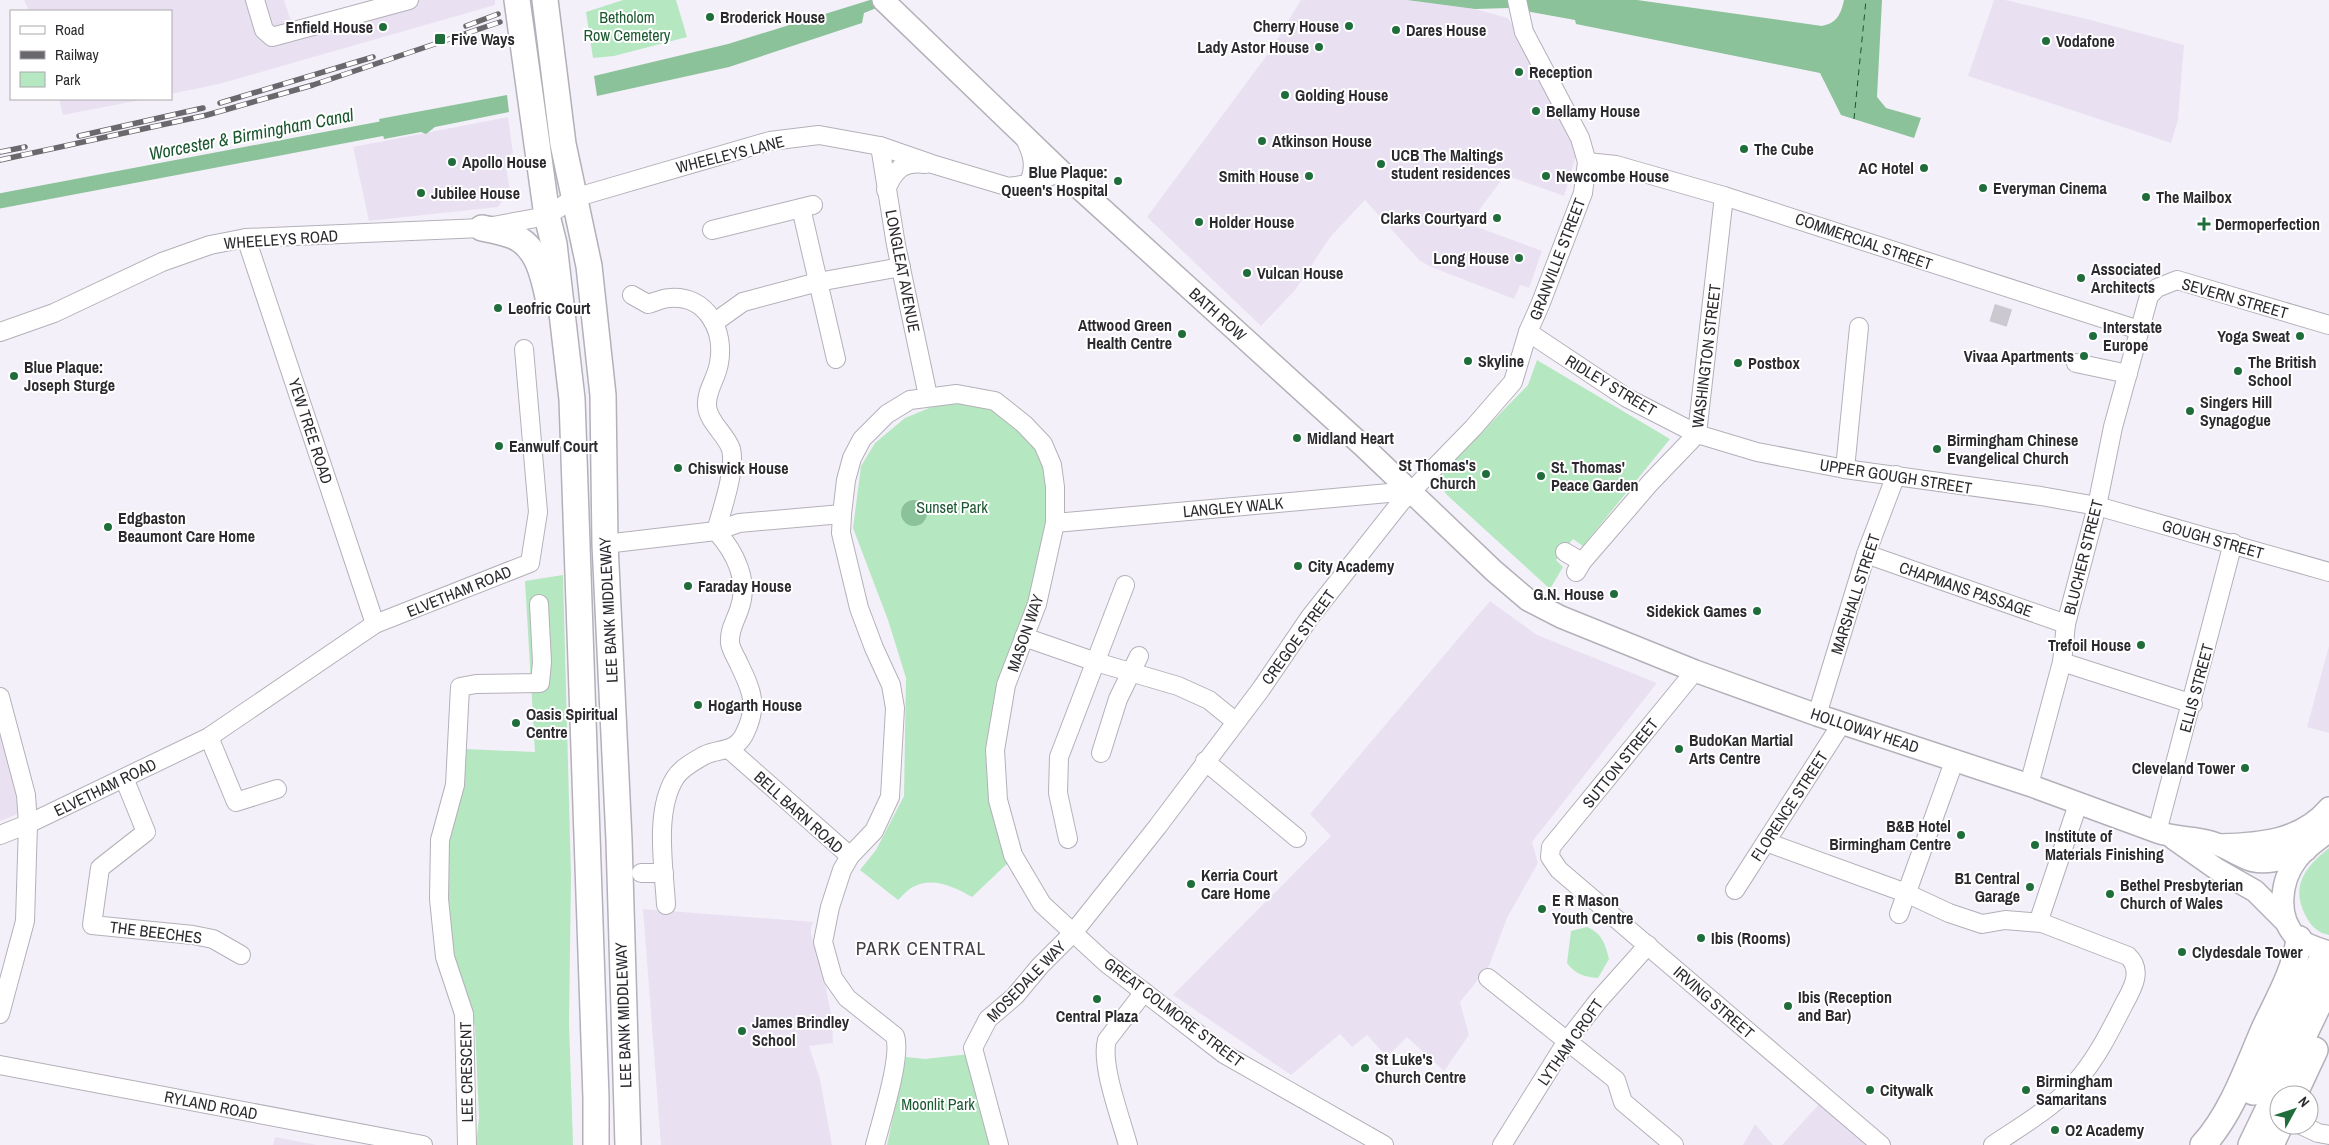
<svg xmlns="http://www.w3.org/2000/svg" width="2329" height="1145" font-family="'Archivo Narrow',sans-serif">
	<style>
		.built { fill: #e9e1f2 }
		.green { fill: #b5e8c1 }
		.water { fill: #8bc299 }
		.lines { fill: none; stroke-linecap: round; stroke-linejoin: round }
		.canal { stroke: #8bc299; stroke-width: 15 }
		.ferry { stroke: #1a572f; stroke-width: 1; stroke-dasharray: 6 5; stroke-linecap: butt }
		.minor-tunnel { stroke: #ccc8d0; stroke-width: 18; stroke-dasharray: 18 9; stroke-linecap: butt }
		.minor-casing { stroke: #b4b0b9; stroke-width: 20 }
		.major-casing { stroke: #b4b0b9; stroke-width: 24 }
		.highway-casing { stroke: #b4b0b9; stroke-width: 28 }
		.minor { stroke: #fff; stroke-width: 18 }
		.major { stroke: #fff; stroke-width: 21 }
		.highway { stroke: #fff; stroke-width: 25 }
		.rail-casing { stroke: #6a686d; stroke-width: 5.5 }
		.rail { stroke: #fff; stroke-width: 4; stroke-dasharray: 11; stroke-linecap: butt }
		.poi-dot { fill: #206d3c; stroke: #fff; stroke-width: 2 }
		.labels { text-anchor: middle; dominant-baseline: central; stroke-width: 4; stroke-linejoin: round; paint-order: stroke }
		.park-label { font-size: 16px; fill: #1b5830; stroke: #fff }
		.poi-label { font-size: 16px; font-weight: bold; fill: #2c2a2e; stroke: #fff; text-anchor: start }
		.street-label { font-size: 16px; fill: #2c2a2e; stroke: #fff }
		.water-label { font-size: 18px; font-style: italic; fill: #1a572f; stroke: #fff }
		.quarter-label { font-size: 19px; letter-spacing: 1px; fill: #423f46; stroke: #fff }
	</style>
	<rect width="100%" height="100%" fill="#f4f0f9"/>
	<g class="built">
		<polygon points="24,0 284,0 292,24 370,0 495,0 495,5 219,84 171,94 171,11 29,11"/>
		<polygon points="1301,0 1407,0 1475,9 1508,18 1547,84 1577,152 1564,196 1505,175 1469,224 1542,251 1529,288 1520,285 1514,299 1431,267 1419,260 1365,200 1331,236 1295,290 1261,326 1147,217 1270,51"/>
		<polygon points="1994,0 2005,0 2091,20 2184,45 2178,120 2171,143 1968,76"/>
		<polygon points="59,99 146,99 63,115"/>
		<polygon points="508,117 513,153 505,159 510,191 498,207 369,221 353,147"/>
		<polygon points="1490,601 1537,635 1657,683 1532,842 1538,863 1507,918 1489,966 1460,1002 1469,1035 1444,1071 1407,1037 1387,1057 1367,1035 1352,1047 1340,1034 1291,1075 1173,995 1331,836 1310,814"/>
		<polygon points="2329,646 2329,733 2307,727"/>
		<polygon points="0,718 12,759 18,814 0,821"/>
		<polygon points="643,909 814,922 811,927 811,935 825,983 832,1019 833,1043 809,1046 820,1079 832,1145 661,1145"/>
		<polygon points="1821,1102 1872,1145 1782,1145"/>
		<polygon points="1755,1124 1773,1145 1743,1145"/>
		<polygon points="275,1137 317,1145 273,1145"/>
	</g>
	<g class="green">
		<polygon points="623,0 676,0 687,37 614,56 593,58 586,12"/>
		<polygon points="1537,360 1670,439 1583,546 1573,539 1556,560 1563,567 1550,589 1447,495 1438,483 1446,469 1528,385"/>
		<path d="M965,403l22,4 33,22 16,18 10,23 2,25 -5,47 -14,66 -30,70 -3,28 14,155 -38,36c-17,-10 -40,-21 -59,-10 -6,3 -11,9 -15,13l-38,-30 16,-20 28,-54 2,-118 -18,-58 -35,-92 8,-62 14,-23 30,-25 34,-14z"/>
		<polygon points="563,575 571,876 569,1023 573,1145 476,1145 479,1118 475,1027 452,951 446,895 448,840 465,749 535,752 525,581"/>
		<path d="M2329,848v87c-10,-2 -16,-7 -21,-15 -19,-32 -5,-51 21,-72z"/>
		<path d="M1587,927c15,6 18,17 22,32l-11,19c-14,-1 -23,-4 -31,-15l4,-32z"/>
		<polygon points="969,1054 991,1145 887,1145 906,1057 925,1059"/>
	</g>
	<g class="water">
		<polygon points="870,0 896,0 864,13 862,23 729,67 597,96 594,76 728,44"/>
		<path d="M1407,0h230l185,26c15,-3 19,-12 22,-26h38l-5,97 9,11 35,10 -7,20 -73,-23 -21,-42 -244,-49 -1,-4 -66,-12 -34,1z"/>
		<polygon points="507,95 509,112 435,127 426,134 421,132 384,139 379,119"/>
		<circle cx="914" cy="513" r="13"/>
	</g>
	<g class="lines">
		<polyline class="canal" points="0,201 401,125"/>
		<polyline class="ferry" points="1854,119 1866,0"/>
		<polyline class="minor-tunnel" points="1998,324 2005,302"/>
		<defs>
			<g id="minor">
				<polyline points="255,0 264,30 272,37 409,0"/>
				<path d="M1024,137c8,15 13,30 4,47"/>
				<polyline points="880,146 896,245 928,396"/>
				<polyline points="1587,162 1616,165 1724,196 2139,330"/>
				<path d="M886,190c8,-20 17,-29 39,-26"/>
				<polyline points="801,208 836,359"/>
				<polyline points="712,230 813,205"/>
				<polyline points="246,238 375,624"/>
				<path d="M632,295l16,9c7,-2 15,-6 22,-6 37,-3 55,33 49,65 -2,15 -13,27 -12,43 1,16 19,28 24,43 5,21 -9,60 -15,82"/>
				<polyline points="715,322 743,302 818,282 901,267"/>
				<polyline points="0,332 54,313 162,262 210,245 246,238 482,228 547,216 574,198 770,141 819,135 880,146 932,164 1009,187 1028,184 1062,172"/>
				<polyline points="1528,332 1627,398 1697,434 1757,452 1845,469 2041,496 2097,506 2329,572"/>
				<polyline points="2076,363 2128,374"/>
				<polyline points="1845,469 1859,327"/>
				<polyline points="1055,523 1411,491"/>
				<polyline points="605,544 716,531 739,523 842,514"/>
				<polyline points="1565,552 1582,562"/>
				<polyline points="1866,554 2066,624"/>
				<polyline points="1576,572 1582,562 1650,483 1697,434 1724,196"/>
				<polyline points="1024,637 1096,662 1178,686 1209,700 1236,722"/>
				<polyline points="2062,662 2193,704"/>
				<polyline points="1695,671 1551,847 1550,857 1559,870 1881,1145"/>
				<polyline points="0,697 26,795 28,824 25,921 0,1014"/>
				<polyline points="1817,715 1866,554 1896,475"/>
				<polyline points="209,737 236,802 277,789"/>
				<polyline points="730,750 850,856"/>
				<polyline points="1101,753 1118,699 1139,656"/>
				<polyline points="1205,761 1297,838"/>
				<polyline points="124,778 146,832 100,868 92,925 193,935 213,939 241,955"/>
				<polyline points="2029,785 2062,662 2066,624 2097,506 2113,427 2149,296 2157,288 2177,280 2329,325"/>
				<polyline points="2157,832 2233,543"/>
				<polyline points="0,835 28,824 209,737 375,624 530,563 538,512 524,349"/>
				<polyline points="1068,839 1058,793 1059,757 1125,585"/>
				<path d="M1766,842l140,51 43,20 33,11 23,-4 37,3 86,33c15,14 5,32 -4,48 -13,25 -25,50 -43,72 -23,29 -57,48 -88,69"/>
				<polyline points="641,873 664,873"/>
				<polyline points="1735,890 1842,723"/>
				<path d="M666,905c-2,-38 -12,-93 9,-127 6,-10 21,-18 30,-23 15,-7 29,-2 39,-20 15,-29 8,-44 -5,-71 -3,-7 -8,-14 -9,-21 -1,-13 5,-21 9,-33 11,-29 -4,-58 -23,-79"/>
				<polyline points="1899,914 1955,759"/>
				<polyline points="2042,923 2041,914 2078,804"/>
				<polyline points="1488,978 1616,1080 1623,1102 1674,1145"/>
				<polyline points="0,1065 423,1145"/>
				<polyline points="2301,1125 2318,1133 2329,1135"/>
				<polyline points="467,1145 464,1014 445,957 439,899 440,840 455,785 460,687 476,684 540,683 542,662 539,604"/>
				<path d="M875,1145c6,-24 27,-88 20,-109l-48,-38 -14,-20 -10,-36 7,-35 12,-37 8,-14 24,-25 16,-34 5,-89 -4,-23 -17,-37 -15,-40 -18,-75 1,-19 4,-34 6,-22 10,-19 25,-25 23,-14 47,-6 38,7 29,23 19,20 9,21 3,22v36l-18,81 -31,81 -11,65 3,50 15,55 29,49 63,58 39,30 80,62 160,91"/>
				<polyline points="999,1145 973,1048 988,1019 1015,996 1040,966 1073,933 1158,826 1261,689 1310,617 1401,502 1473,428 1513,382 1528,332 1540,305 1583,193 1587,162 1580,138 1524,32 1517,0"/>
				<path d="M1128,1145c-7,-26 -28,-81 -21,-105l37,-48"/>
				<polyline points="1502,1145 1567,1041 1598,1001 1648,945"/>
			</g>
			<g id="major">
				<path d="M883,0l184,177 296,269 131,125 34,29 33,17 134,54 122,44 212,70 128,47c18,6 37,5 54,10 11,3 21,10 32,15 21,11 43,1 63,-7"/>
				<path d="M2329,831c-11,9 -24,17 -32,28 -17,22 -21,59 0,79 8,7 22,11 32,14"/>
				<polyline points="2174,839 2218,870 2255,891 2285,921"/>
				<path d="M2219,845c41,-1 82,-4 110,-37"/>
			</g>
			<g id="highway">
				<polyline points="517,0 547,216 554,244 572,399 596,1098 596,1145"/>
				<polyline points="545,0 563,144 589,266 603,395 605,544 619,840 628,1145"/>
				<path d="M482,228c10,2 21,4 31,8 24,10 30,38 35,61"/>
				<polyline points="2253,1092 2318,966"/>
				<polyline points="2294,1095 2315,1050"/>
				<path d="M2203,1145c29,-32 44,-77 61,-116 13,-28 31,-58 35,-90"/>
				<polyline points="2251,1145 2329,983"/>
				<polyline points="2271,1145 2280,1125"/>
			</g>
		</defs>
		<use href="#minor" class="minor-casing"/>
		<use href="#major" class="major-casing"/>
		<use href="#highway" class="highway-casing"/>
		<use href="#minor" class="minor"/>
		<use href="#major" class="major"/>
		<use href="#highway" class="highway"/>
		<defs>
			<g id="rail">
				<polyline points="466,26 498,14"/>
				<polyline points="220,103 373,57"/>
				<polyline points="79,136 203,108"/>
				<polyline points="0,152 25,147"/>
				<polyline points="0,160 207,115 313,85 500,22"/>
			</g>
		</defs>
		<use href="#rail" class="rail-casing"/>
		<use href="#rail" class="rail"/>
	</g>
	<g class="poi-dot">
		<circle cx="710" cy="17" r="5"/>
		<circle cx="1349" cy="26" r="5"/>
		<circle cx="383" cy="27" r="5"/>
		<circle cx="1396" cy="30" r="5"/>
		<rect x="434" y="33" width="12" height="12" rx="2.5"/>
		<circle cx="2046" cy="41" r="5"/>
		<circle cx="1319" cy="47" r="5"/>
		<circle cx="1519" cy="72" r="5"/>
		<circle cx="1285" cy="95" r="5"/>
		<circle cx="1536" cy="111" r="5"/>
		<circle cx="1262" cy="141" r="5"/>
		<circle cx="1744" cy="149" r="5"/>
		<circle cx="452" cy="162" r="5"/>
		<circle cx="1381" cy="164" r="5"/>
		<circle cx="1924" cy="168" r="5"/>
		<circle cx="1309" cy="176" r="5"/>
		<circle cx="1546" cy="176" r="5"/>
		<circle cx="1118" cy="181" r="5"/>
		<circle cx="1983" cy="188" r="5"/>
		<circle cx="421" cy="193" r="5"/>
		<circle cx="2146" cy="197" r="5"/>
		<circle cx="1497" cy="218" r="5"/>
		<circle cx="1199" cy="222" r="5"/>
		<path d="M2201.5 216.5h5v5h5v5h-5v5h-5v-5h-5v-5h5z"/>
		<circle cx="1519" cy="258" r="5"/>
		<circle cx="1247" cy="273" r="5"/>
		<circle cx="2081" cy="278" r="5"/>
		<circle cx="498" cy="308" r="5"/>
		<circle cx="1182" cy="334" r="5"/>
		<circle cx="2093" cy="336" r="5"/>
		<circle cx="2300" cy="336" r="5"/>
		<circle cx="2084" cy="356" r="5"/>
		<circle cx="1468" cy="361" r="5"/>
		<circle cx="1738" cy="363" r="5"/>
		<circle cx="2238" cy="371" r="5"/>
		<circle cx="14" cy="376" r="5"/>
		<circle cx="2190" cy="411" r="5"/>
		<circle cx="1297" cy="438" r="5"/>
		<circle cx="499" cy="446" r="5"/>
		<circle cx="1937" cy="449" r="5"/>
		<circle cx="678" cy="468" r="5"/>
		<circle cx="1486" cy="474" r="5"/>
		<circle cx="1541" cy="476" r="5"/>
		<circle cx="108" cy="527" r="5"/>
		<circle cx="1298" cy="566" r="5"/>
		<circle cx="688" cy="586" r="5"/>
		<circle cx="1614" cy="594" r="5"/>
		<circle cx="1757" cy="611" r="5"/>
		<circle cx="2141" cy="645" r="5"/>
		<circle cx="698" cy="705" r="5"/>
		<circle cx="516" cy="723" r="5"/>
		<circle cx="1679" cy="749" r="5"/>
		<circle cx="2245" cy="768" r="5"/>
		<circle cx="1961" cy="835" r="5"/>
		<circle cx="2035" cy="845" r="5"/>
		<circle cx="1191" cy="884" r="5"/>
		<circle cx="2030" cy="887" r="5"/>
		<circle cx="2110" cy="894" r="5"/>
		<circle cx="1542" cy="909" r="5"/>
		<circle cx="1701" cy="938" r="5"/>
		<circle cx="2182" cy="952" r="5"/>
		<circle cx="1097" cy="999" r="5"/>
		<circle cx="1788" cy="1006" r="5"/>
		<circle cx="742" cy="1031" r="5"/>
		<circle cx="1365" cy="1068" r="5"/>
		<circle cx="1870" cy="1090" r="5"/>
		<circle cx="2026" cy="1090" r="5"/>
		<circle cx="2055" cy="1130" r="5"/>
	</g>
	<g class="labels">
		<g class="park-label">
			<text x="627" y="17">Betholom<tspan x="627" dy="18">Row Cemetery</tspan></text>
			<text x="952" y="507">Sunset Park</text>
			<text x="938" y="1104">Moonlit Park</text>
		</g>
		<g class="poi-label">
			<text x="720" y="17">Broderick House</text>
			<text x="1339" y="26" text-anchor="end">Cherry House</text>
			<text x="373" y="27" text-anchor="end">Enfield House</text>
			<text x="1406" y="30">Dares House</text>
			<text x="451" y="39">Five Ways</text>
			<text x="2056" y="41">Vodafone</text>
			<text x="1309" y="47" text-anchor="end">Lady Astor House</text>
			<text x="1529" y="72">Reception</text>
			<text x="1295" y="95">Golding House</text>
			<text x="1546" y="111">Bellamy House</text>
			<text x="1272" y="141">Atkinson House</text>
			<text x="1754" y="149">The Cube</text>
			<text x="1391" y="155">UCB The Maltings<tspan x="1391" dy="18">student residences</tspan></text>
			<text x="462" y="162">Apollo House</text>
			<text x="1914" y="168" text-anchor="end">AC Hotel</text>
			<text x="1108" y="172" text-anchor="end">Blue Plaque:<tspan x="1108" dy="18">Queen's Hospital</tspan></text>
			<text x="1299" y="176" text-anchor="end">Smith House</text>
			<text x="1556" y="176">Newcombe House</text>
			<text x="1993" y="188">Everyman Cinema</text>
			<text x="431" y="193">Jubilee House</text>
			<text x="2156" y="197">The Mailbox</text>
			<text x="1487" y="218" text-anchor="end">Clarks Courtyard</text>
			<text x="1209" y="222">Holder House</text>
			<text x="2215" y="224">Dermoperfection</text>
			<text x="1509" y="258" text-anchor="end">Long House</text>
			<text x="2091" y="269">Associated<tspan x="2091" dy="18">Architects</tspan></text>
			<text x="1257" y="273">Vulcan House</text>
			<text x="508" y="308">Leofric Court</text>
			<text x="1172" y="325" text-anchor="end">Attwood Green<tspan x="1172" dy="18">Health Centre</tspan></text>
			<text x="2103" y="327">Interstate<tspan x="2103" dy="18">Europe</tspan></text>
			<text x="2290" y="336" text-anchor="end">Yoga Sweat</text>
			<text x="2074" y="356" text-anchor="end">Vivaa Apartments</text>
			<text x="1478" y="361">Skyline</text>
			<text x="2248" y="362">The British<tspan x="2248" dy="18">School</tspan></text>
			<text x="1748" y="363">Postbox</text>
			<text x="24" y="367">Blue Plaque:<tspan x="24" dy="18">Joseph Sturge</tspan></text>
			<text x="2200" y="402">Singers Hill<tspan x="2200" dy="18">Synagogue</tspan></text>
			<text x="1307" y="438">Midland Heart</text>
			<text x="1947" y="440">Birmingham Chinese<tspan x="1947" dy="18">Evangelical Church</tspan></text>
			<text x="509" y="446">Eanwulf Court</text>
			<text x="1476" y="465" text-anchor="end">St Thomas's<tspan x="1476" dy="18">Church</tspan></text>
			<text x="1551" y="467">St. Thomas'<tspan x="1551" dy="18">Peace Garden</tspan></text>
			<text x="688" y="468">Chiswick House</text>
			<text x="118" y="518">Edgbaston<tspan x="118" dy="18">Beaumont Care Home</tspan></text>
			<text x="1308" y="566">City Academy</text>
			<text x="698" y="586">Faraday House</text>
			<text x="1604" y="594" text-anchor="end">G.N. House</text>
			<text x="1747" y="611" text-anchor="end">Sidekick Games</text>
			<text x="2131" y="645" text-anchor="end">Trefoil House</text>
			<text x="708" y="705">Hogarth House</text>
			<text x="526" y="714">Oasis Spiritual<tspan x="526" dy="18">Centre</tspan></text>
			<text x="1689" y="740">BudoKan Martial<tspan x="1689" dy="18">Arts Centre</tspan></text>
			<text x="2235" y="768" text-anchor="end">Cleveland Tower</text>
			<text x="1951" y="826" text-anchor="end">B&amp;B Hotel<tspan x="1951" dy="18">Birmingham Centre</tspan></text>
			<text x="2045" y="836">Institute of<tspan x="2045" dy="18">Materials Finishing</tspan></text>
			<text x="1201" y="875">Kerria Court<tspan x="1201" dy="18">Care Home</tspan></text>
			<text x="2020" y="878" text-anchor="end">B1 Central<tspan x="2020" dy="18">Garage</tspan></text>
			<text x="2120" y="885">Bethel Presbyterian<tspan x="2120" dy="18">Church of Wales</tspan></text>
			<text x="1552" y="900">E R Mason<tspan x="1552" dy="18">Youth Centre</tspan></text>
			<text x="1711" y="938">Ibis (Rooms)</text>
			<text x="2192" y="952">Clydesdale Tower</text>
			<text x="1798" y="997">Ibis (Reception<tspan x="1798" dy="18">and Bar)</tspan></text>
			<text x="1097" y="1016" text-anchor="middle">Central Plaza</text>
			<text x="752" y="1022">James Brindley<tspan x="752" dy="18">School</tspan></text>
			<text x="1375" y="1059">St Luke's<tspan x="1375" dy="18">Church Centre</tspan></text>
			<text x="2036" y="1081">Birmingham<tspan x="2036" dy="18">Samaritans</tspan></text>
			<text x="1880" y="1090">Citywalk</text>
			<text x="2065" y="1130">O2 Academy</text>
		</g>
		<g class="street-label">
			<text transform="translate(730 154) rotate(-14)">WHEELEYS LANE</text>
			<text transform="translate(281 239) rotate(-4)">WHEELEYS ROAD</text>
			<text transform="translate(1864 241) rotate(19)">COMMERCIAL STREET</text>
			<text transform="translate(1557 259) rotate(-69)">GRANVILLE STREET</text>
			<text transform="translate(903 271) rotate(79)">LONGLEAT AVENUE</text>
			<text transform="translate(2235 298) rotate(16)">SEVERN STREET</text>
			<text transform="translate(1218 314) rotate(42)">BATH ROW</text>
			<text transform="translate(1706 356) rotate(-83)">WASHINGTON STREET</text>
			<text transform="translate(1611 385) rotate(31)">RIDLEY STREET</text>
			<text transform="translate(311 431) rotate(72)">YEW TREE ROAD</text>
			<text transform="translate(1896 476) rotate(9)">UPPER GOUGH STREET</text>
			<text transform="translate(1233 507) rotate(-5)">LANGLEY WALK</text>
			<text transform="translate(2213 539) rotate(16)">GOUGH STREET</text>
			<text transform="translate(2083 557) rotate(-76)">BLUCHER STREET</text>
			<text transform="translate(1966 589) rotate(19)">CHAPMANS PASSAGE</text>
			<text transform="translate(459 591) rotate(-22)">ELVETHAM ROAD</text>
			<text transform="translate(1855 594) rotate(-72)">MARSHALL STREET</text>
			<text transform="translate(608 610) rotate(-93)">LEE BANK MIDDLEWAY</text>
			<text transform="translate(1025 633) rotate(-71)">MASON WAY</text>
			<text transform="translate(1298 637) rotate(-54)">CREGOE STREET</text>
			<text transform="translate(2196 688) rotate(-75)">ELLIS STREET</text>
			<text transform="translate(1865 730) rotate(18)">HOLLOWAY HEAD</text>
			<text transform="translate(1620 763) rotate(-51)">SUTTON STREET</text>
			<text transform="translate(105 787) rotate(-26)">ELVETHAM ROAD</text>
			<text transform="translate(1789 806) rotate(-57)">FLORENCE STREET</text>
			<text transform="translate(799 812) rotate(42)">BELL BARN ROAD</text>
			<text transform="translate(156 932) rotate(7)">THE BEECHES</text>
			<text transform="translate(1026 981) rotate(-46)">MOSEDALE WAY</text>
			<text transform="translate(1714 1002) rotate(41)">IRVING STREET</text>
			<text transform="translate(1174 1012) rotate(37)">GREAT COLMORE STREET</text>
			<text transform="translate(623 1015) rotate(-92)">LEE BANK MIDDLEWAY</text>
			<text transform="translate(1570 1042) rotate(-55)">LYTHAM CROFT</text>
			<text transform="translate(466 1072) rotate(-91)">LEE CRESCENT</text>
			<text transform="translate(211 1105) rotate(11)">RYLAND ROAD</text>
		</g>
		<g class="water-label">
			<text transform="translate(251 134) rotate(-11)">Worcester &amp; Birmingham Canal</text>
		</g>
		<g class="quarter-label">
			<text x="921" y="948">PARK CENTRAL</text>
		</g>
	</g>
	<rect x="10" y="10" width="162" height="90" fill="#ffffff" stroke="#abaaab"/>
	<rect x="20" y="26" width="25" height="8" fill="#ffffff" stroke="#abaaab"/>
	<text x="55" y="35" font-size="15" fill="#2c2a2e">Road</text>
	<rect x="20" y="51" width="25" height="8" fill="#6a686d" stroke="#abaaab"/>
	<text x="55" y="60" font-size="15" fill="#2c2a2e">Railway</text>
	<rect x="20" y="72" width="25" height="15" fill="#b5e8c1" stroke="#abaaab"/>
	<text x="55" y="85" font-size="15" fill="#2c2a2e">Park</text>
	<g transform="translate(2294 1110) rotate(50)"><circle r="24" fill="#ffffff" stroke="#abaaab"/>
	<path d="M0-4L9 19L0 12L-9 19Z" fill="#206d3c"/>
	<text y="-8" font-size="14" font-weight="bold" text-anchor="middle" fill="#2c2a2e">N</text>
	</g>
</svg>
